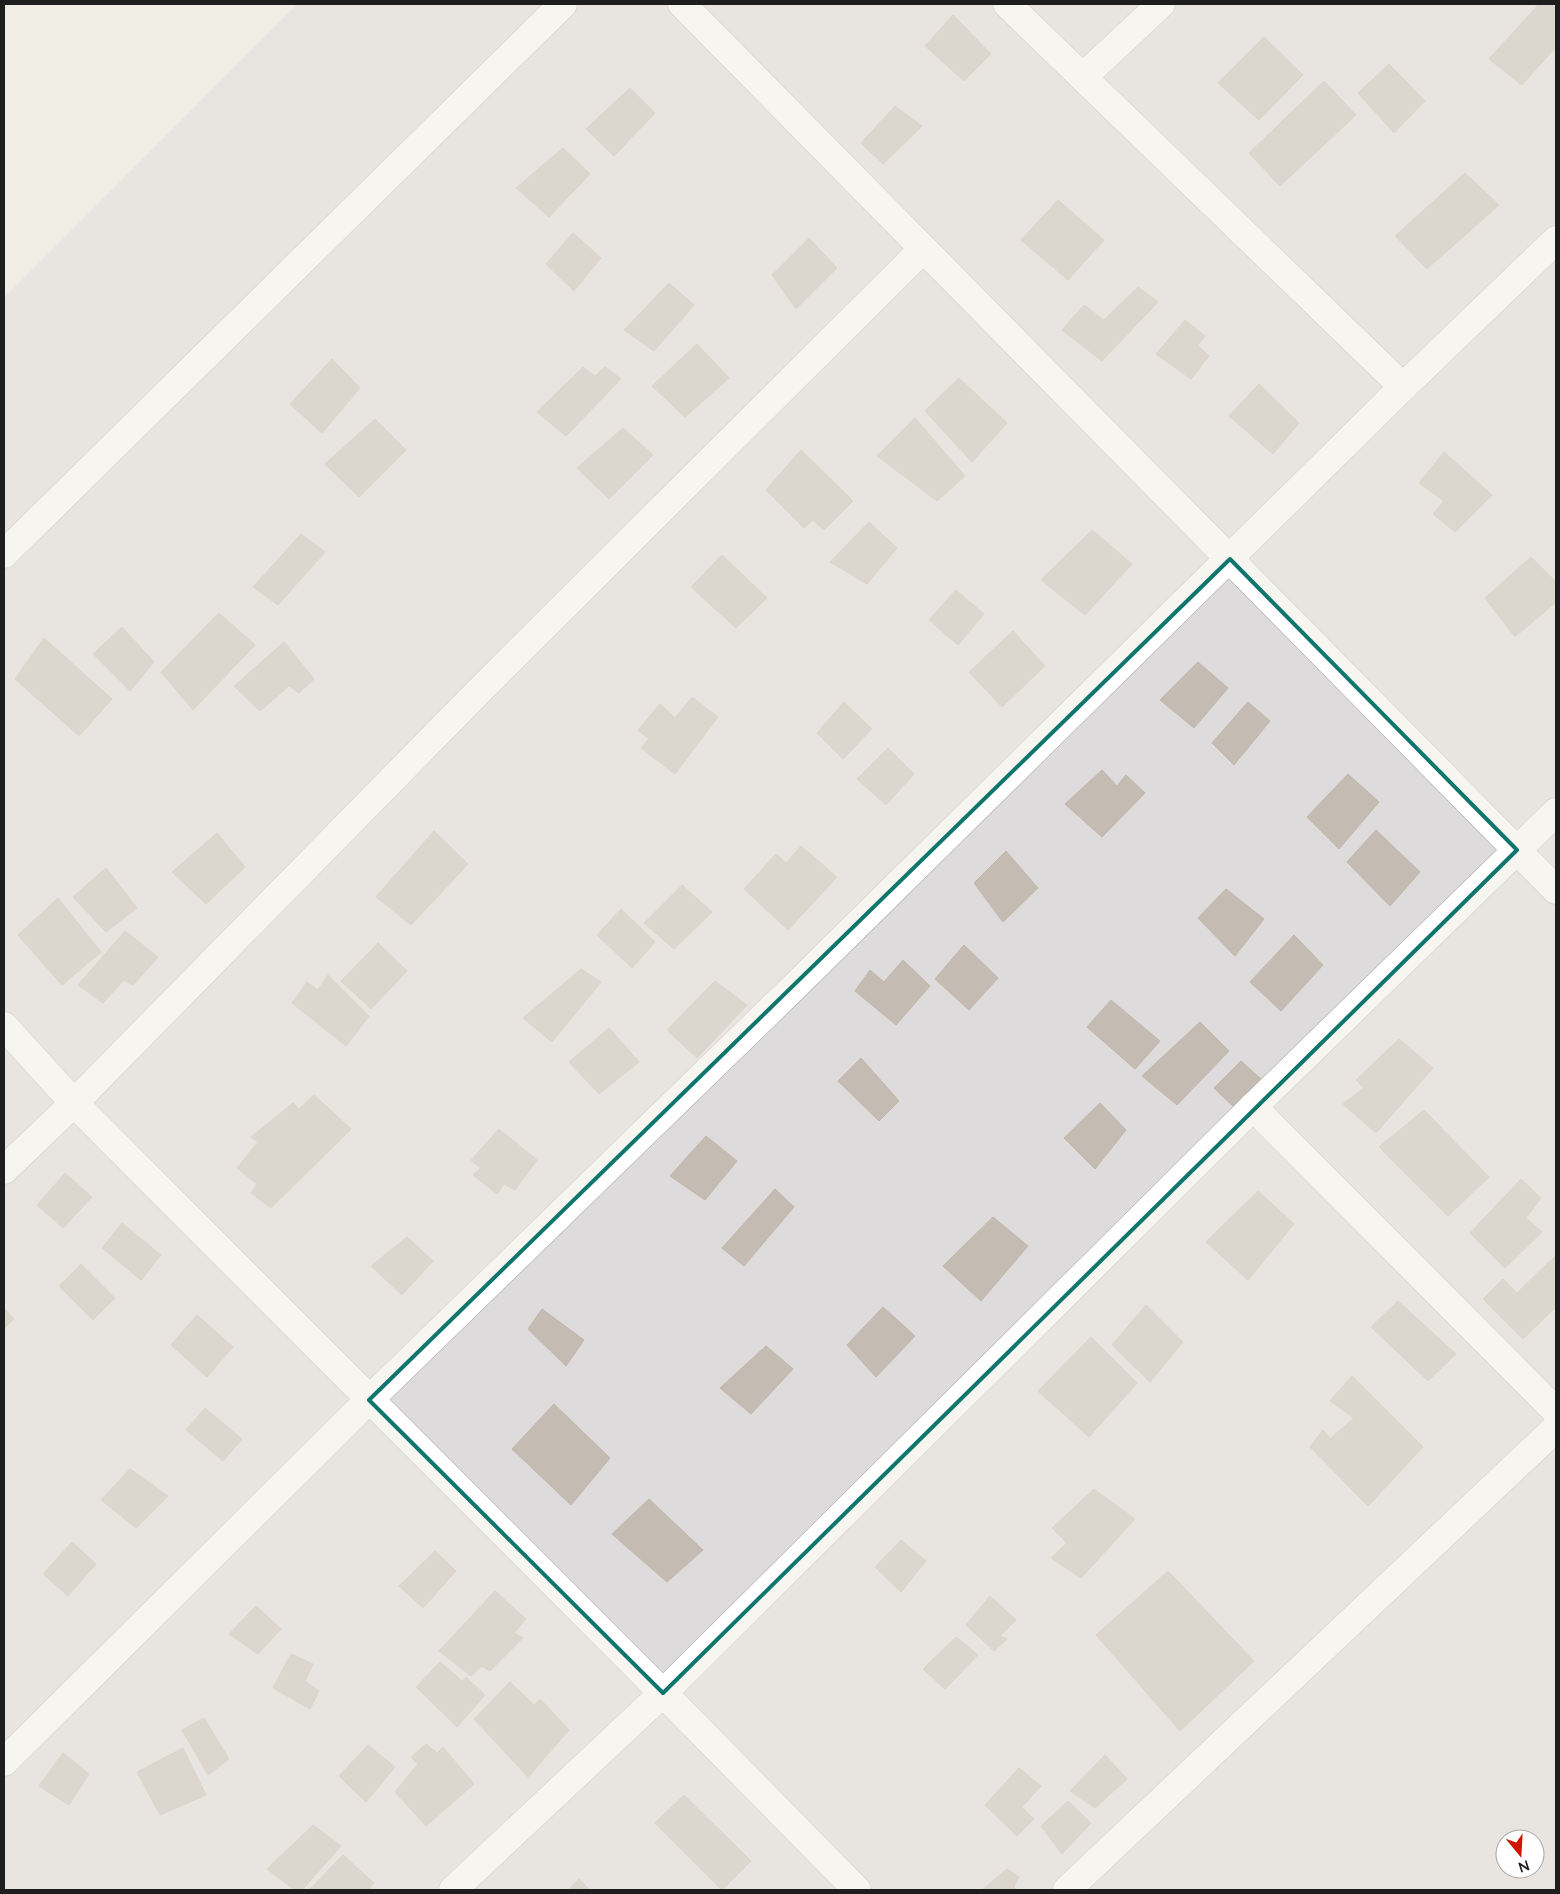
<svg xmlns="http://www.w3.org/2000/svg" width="1560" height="1894" font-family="Lato,sans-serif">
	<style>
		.residential { fill: #dddbdb; fill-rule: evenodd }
		.building { fill: #c4bcb3; stroke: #c2b5a6 }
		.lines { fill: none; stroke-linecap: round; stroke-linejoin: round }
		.street-casing { stroke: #a5a5a5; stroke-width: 29 }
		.street { stroke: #fff; stroke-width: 28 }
		.marked { fill: none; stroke: #0f766e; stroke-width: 4; stroke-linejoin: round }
	</style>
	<rect width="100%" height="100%" fill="#f0ede4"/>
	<path class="residential" d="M297,4h1259v1886h-1552v-1592zM1505,1839h30v30h-30z"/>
	<g class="building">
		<polygon points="1539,4 1551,4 1556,8 1556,47 1522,85 1489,59"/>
		<polygon points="953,15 991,54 964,81 925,46"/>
		<polygon points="1264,37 1303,75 1259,120 1218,83"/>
		<polygon points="1389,64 1425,101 1394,133 1358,93"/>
		<polygon points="1324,81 1356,115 1280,186 1249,153"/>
		<polygon points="630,88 655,113 614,156 586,129"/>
		<polygon points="895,106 922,126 883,164 861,143"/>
		<polygon points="563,148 590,174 549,217 516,188"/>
		<polygon points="1465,173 1499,205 1427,269 1395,236"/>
		<polygon points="1058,200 1104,240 1068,280 1021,240"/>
		<polygon points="573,233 601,258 574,291 546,264"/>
		<polygon points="809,238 837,268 796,309 772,275"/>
		<polygon points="669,283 694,305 654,351 624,330"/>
		<polygon points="1138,287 1158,302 1102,361 1062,330 1084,305 1104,320"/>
		<polygon points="1185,320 1205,336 1198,345 1209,356 1191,379 1156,354"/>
		<polygon points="697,344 729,378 685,417 652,386"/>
		<polygon points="332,359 360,388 322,433 290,404"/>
		<polygon points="583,367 595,376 605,367 621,379 566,436 537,412"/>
		<polygon points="959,378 1007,423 972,462 925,411"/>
		<polygon points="1259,384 1299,423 1273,454 1229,416"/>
		<polygon points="915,418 965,476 937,501 877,456"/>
		<polygon points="375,419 406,450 359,497 325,464"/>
		<polygon points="623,428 653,455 609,499 577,468"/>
		<polygon points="801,450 853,501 824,530 813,520 804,528 766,490"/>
		<polygon points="1444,452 1492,495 1455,532 1433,514 1444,501 1419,483"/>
		<polygon points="869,522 897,548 867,584 830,562"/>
		<polygon points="1092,530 1132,564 1085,615 1041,580"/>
		<polygon points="301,534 325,552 278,605 253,587"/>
		<polygon points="722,555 767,598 736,628 691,587"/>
		<polygon points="1531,557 1556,582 1556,602 1515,637 1485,598"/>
		<polygon points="956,590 984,614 958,645 929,620"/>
		<polygon points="219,613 255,645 193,710 161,672"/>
		<polygon points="122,627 154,662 130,691 93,654"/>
		<polygon points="1013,631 1045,666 1002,707 969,672"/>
		<polygon points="44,638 112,699 79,736 15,679"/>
		<polygon points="284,642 314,679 299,693 289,686 260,711 234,686"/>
		<polygon points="1198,662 1228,688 1194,728 1160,700"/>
		<polygon points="692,697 718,717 675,774 641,748 649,739 638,730 660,704 675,718"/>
		<polygon points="844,702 872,729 843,759 817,733"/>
		<polygon points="1248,702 1270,721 1234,765 1212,743"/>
		<polygon points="888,748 914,774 886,805 857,779"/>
		<polygon points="1102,770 1117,786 1126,775 1145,793 1102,837 1065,804"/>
		<polygon points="1348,774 1379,802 1339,849 1307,817"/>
		<polygon points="1376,830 1420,872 1390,906 1347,862"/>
		<polygon points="434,831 468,864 411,925 376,897"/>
		<polygon points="217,833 245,867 206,904 172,872"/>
		<polygon points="801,846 837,877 788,930 744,889 776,854 786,863"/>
		<polygon points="1006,851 1038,888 1003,922 974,883"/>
		<polygon points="106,868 137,908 106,932 73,897"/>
		<polygon points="682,885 712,912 674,949 644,923"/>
		<polygon points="1226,889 1264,919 1235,956 1198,918"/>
		<polygon points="58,898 101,952 62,985 18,935"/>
		<polygon points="621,909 655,942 632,968 597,935"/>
		<polygon points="125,931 158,957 133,985 124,980 103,1003 78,985"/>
		<polygon points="1294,935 1323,965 1281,1011 1250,982"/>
		<polygon points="378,943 407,971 371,1009 341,981"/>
		<polygon points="964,945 998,978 969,1010 935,979"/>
		<polygon points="903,960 930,986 896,1025 855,991 870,970 884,982"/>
		<polygon points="581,969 601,982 552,1042 523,1018"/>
		<polygon points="328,975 369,1016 346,1046 292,1003 307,982 318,990"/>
		<polygon points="715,981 747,1005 697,1058 667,1030"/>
		<polygon points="1111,1000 1160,1041 1135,1069 1087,1027"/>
		<polygon points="1200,1022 1229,1051 1177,1105 1142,1076"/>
		<polygon points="609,1028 639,1062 599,1094 569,1062"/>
		<polygon points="1399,1039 1433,1068 1376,1133 1343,1104 1364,1088 1356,1080"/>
		<polygon points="861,1058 899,1101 879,1121 838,1081"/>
		<polygon points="1241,1061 1262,1080 1236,1109 1214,1088"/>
		<polygon points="314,1095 351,1129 271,1208 251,1193 257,1184 237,1168 258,1142 251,1137 293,1103 299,1109"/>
		<polygon points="1100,1103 1126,1130 1095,1169 1064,1138"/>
		<polygon points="1424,1110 1489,1177 1448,1216 1379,1147"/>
		<polygon points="499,1129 537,1160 515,1190 504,1184 497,1194 473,1175 481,1168 471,1160"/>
		<polygon points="706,1136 737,1161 705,1200 670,1176"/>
		<polygon points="65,1173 92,1197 63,1228 37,1205"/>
		<polygon points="1521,1179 1541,1198 1526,1218 1542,1232 1505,1268 1470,1233"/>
		<polygon points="775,1189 794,1207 744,1266 722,1248"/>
		<polygon points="1258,1191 1294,1224 1248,1280 1206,1242"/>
		<polygon points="993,1217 1028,1246 981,1301 943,1266"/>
		<polygon points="122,1223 161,1255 141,1280 102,1248"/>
		<polygon points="407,1237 433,1261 402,1295 371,1266"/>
		<polygon points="1556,1255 1556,1307 1523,1339 1483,1299 1503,1279 1517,1293"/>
		<polygon points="81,1264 115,1298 93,1320 59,1286"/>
		<polygon points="1398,1301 1456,1354 1428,1381 1371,1327"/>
		<polygon points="1146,1305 1183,1342 1150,1382 1112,1345"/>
		<polygon points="883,1307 915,1336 876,1377 847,1345"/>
		<polygon points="4,1308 14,1319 4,1329"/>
		<polygon points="542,1309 584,1340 566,1366 528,1329"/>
		<polygon points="197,1315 233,1347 207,1377 171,1345"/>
		<polygon points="1091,1337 1137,1383 1089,1437 1038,1391"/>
		<polygon points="766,1346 793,1369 751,1414 720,1388"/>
		<polygon points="1352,1376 1423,1447 1368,1506 1310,1447 1323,1430 1330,1439 1354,1418 1330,1401"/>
		<polygon points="554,1404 610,1458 571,1505 512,1449"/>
		<polygon points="205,1408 242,1439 223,1461 186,1430"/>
		<polygon points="130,1469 168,1496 136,1528 101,1500"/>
		<polygon points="1094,1489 1135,1519 1081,1578 1051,1558 1067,1543 1052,1528"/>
		<polygon points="649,1499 703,1550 667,1582 612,1534"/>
		<polygon points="901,1540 926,1561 901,1592 875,1567"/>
		<polygon points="72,1542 96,1564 68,1596 43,1574"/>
		<polygon points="435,1551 456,1571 423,1608 399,1586"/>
		<polygon points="1168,1571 1254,1661 1180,1731 1096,1635"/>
		<polygon points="495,1591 526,1619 514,1633 523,1638 490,1671 482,1666 471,1676 439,1651"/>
		<polygon points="990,1596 1016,1620 1000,1636 1007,1639 994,1651 966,1625"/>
		<polygon points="256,1606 281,1629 258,1654 229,1634"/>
		<polygon points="956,1637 978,1655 945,1689 923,1669"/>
		<polygon points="291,1654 313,1664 305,1681 319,1691 310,1709 273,1688"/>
		<polygon points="440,1662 462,1681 466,1677 485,1695 457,1727 416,1687"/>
		<polygon points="510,1682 534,1705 540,1699 569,1730 528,1777 474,1719"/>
		<polygon points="204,1718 229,1759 208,1775 182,1730"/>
		<polygon points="426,1744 437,1753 443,1747 474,1784 426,1826 395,1792 418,1764 411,1757"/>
		<polygon points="368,1745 395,1767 366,1802 339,1776"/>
		<polygon points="183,1748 206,1795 160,1815 137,1772"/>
		<polygon points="63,1753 89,1774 69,1805 39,1786"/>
		<polygon points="1105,1755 1127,1779 1095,1808 1070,1791"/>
		<polygon points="1019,1768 1041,1786 1022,1807 1034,1819 1017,1836 985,1805"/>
		<polygon points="684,1795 751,1861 722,1890 655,1823"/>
		<polygon points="1068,1801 1091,1823 1062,1854 1041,1826"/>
		<polygon points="313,1825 341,1846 302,1890 295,1890 267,1869"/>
		<polygon points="343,1855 374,1883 368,1890 309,1890"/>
		<polygon points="1007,1869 1019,1877 1014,1887 1017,1890 982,1890"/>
		<polygon points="579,1879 590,1890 568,1890"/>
	</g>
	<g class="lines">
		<defs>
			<g id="street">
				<polyline points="682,4 1556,890"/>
				<polyline points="1007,4 1403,387"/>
				<polyline points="1084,76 1161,4"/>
				<polyline points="4,554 563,4"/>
				<polyline points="4,1026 74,1103 663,1693 857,1890"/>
				<polyline points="1253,1107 1556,1411"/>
				<polyline points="4,1170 74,1103 482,688 923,249"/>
				<polyline points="4,1762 369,1400 793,988 1403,387 1556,240"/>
				<polyline points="453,1890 663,1693 1253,1107 1556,812"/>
				<polyline points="1067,1890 1556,1428"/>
			</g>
		</defs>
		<use href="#street" class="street-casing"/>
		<use href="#street" class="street"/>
	</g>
	<path d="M0 0H1560V1894H0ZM1230,559l287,291 -854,843 -294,-293z" fill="#f0ede4" fill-opacity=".55" fill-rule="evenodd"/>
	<path class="marked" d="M1230,559l287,291 -854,843 -294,-293z"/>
	<rect width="1560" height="1894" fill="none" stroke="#1e1e1e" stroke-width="10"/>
	<g transform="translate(1520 1854) rotate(162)"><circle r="24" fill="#ffffff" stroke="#a5a5a5"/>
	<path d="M0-4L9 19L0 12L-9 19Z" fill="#cd1500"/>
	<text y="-8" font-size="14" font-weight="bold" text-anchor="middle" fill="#1e1e1e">N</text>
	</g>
</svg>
